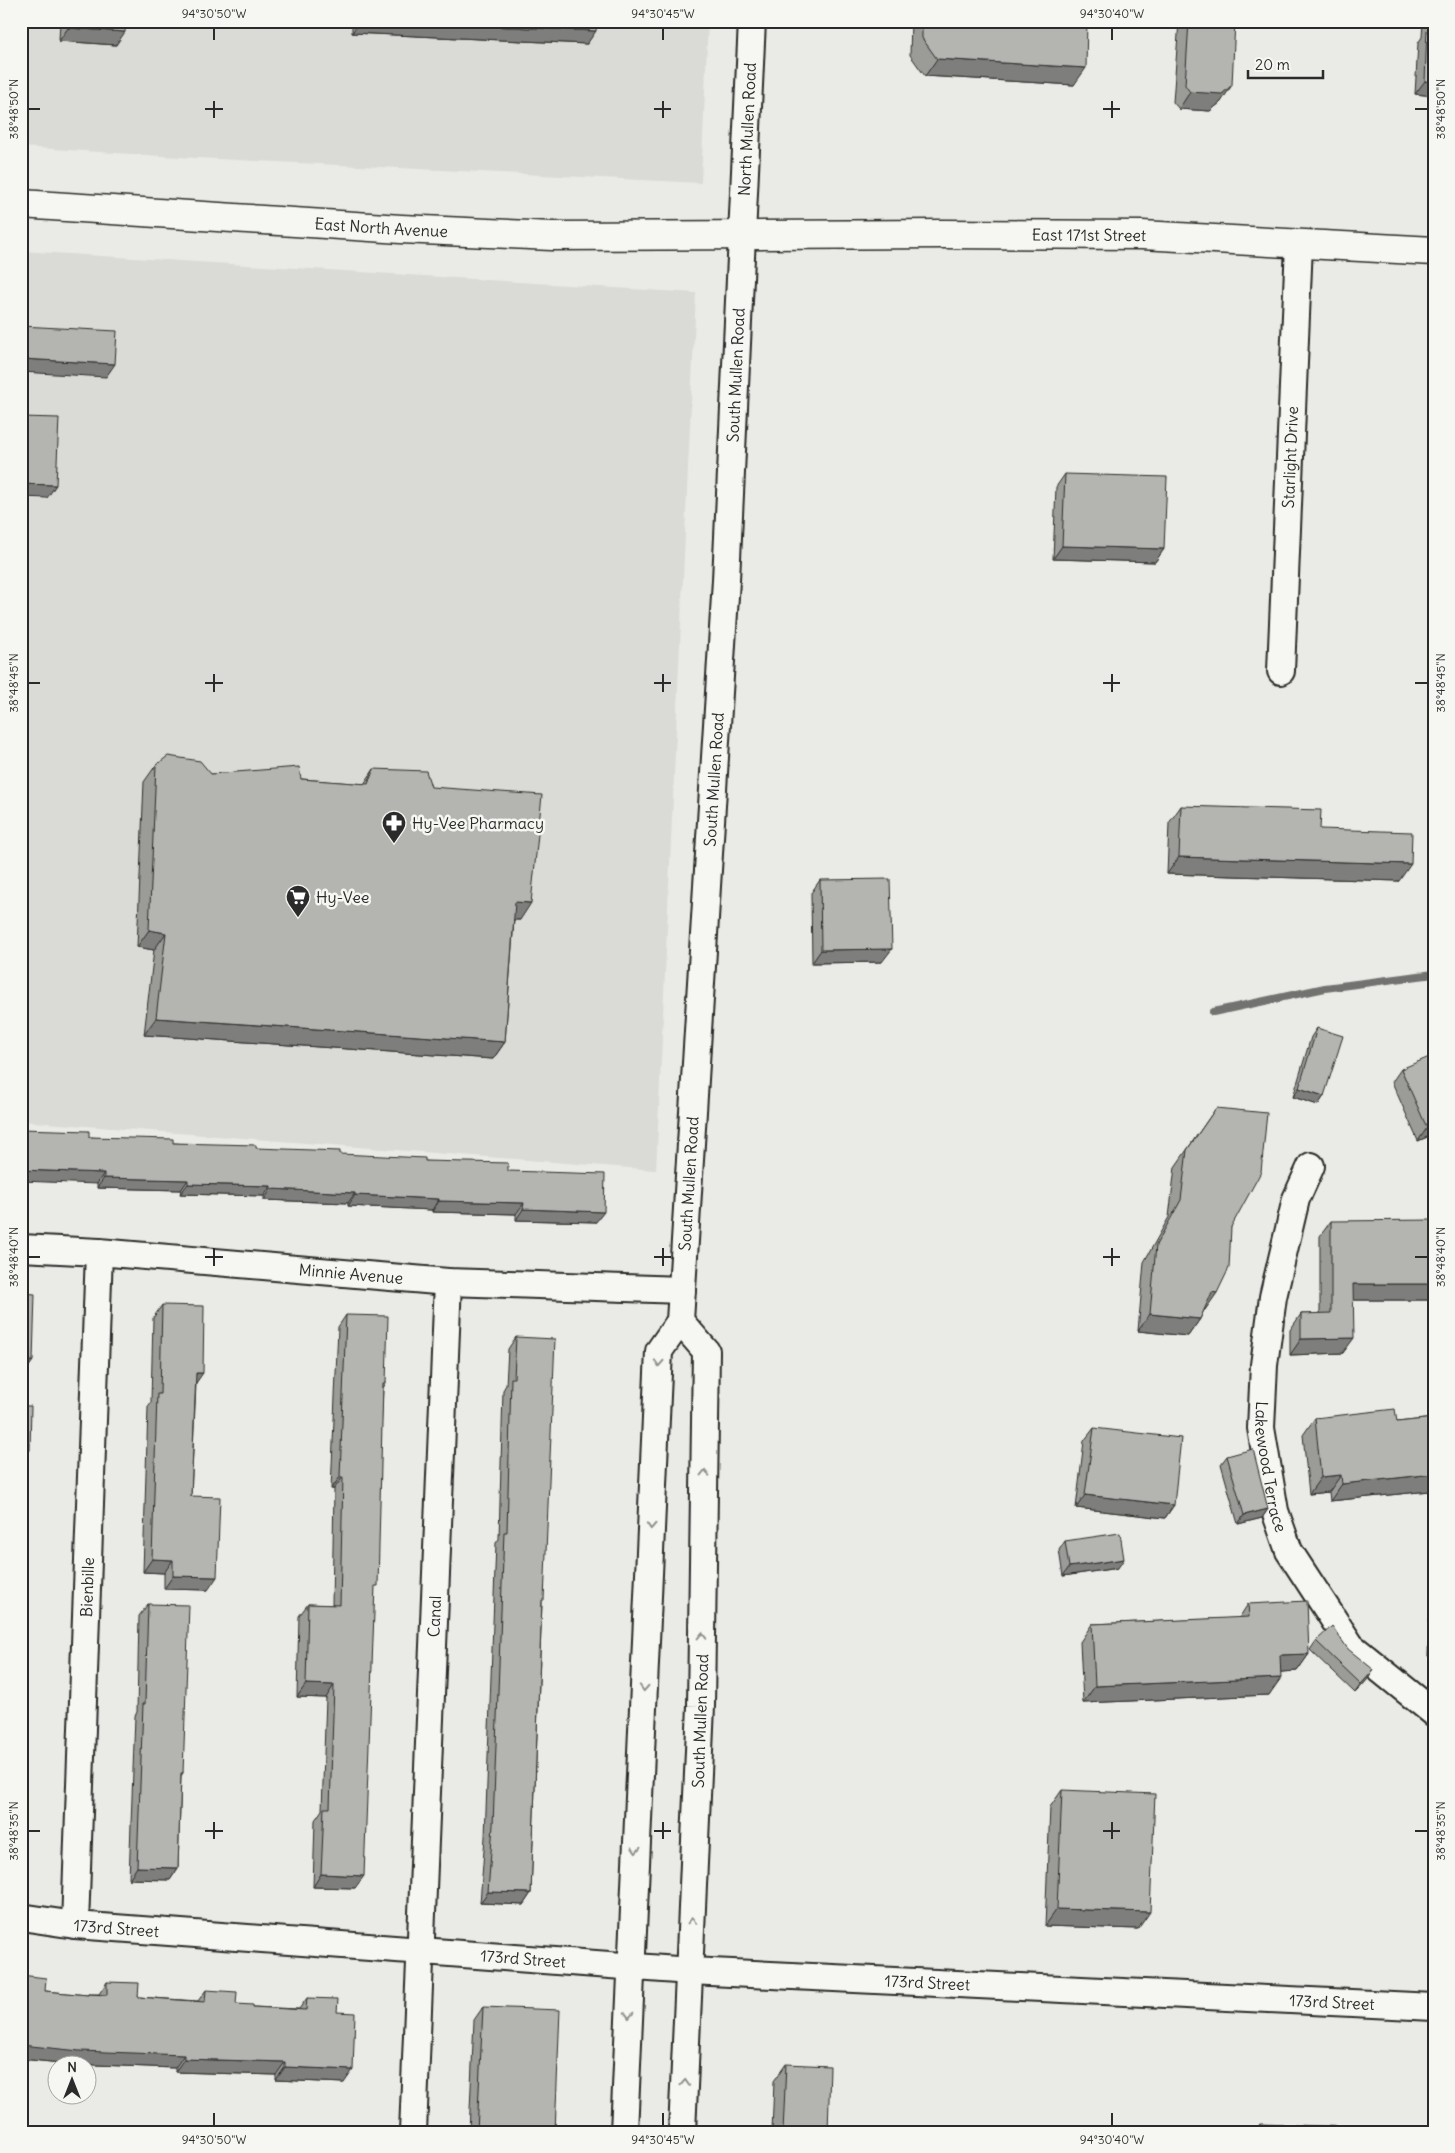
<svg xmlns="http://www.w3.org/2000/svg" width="1455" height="2153" font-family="Delius,sans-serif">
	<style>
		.built { fill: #dadad6 }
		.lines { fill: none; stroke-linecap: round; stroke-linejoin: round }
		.stream { stroke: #727270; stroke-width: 8 }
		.minor-casing { stroke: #2b2b2b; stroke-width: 30 }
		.major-casing { stroke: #2b2b2b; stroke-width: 31 }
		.minor { stroke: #f6f6f2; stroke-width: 26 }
		.major { stroke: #f6f6f2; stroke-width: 28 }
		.wall { fill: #9b9b98; stroke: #2b2b2b }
		.shaded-wall { fill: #7e7e7c; stroke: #2b2b2b }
		.building { fill: #b4b4b1; stroke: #2b2b2b }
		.oneway { stroke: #90908e }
		.ticks { fill: none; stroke: #2b2b2b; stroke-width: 2 }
		.labels { text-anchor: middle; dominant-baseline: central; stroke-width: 5; stroke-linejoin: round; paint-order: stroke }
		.street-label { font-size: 16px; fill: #2b2b2b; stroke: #f6f6f2 }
		.poi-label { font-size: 16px; fill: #2b2b2b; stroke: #f6f6f2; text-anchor: start }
		.neatline { fill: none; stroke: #2b2b2b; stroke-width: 2 }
		.ticks-label { font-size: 12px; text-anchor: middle; fill: #2b2b2b }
	</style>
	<rect width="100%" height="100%" fill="#eaeae6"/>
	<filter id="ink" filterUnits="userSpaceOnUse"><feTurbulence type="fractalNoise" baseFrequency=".02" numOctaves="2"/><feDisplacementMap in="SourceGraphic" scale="10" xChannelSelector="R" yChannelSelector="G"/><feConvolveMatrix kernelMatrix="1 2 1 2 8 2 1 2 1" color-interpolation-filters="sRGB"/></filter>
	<g filter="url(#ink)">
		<g class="built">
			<polygon points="21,21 708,21 701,183 178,157 21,147"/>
			<polygon points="21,251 696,293 656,1170 21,1121"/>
		</g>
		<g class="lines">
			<polyline class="stream" points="1213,1012 1325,988 1434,974"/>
			<defs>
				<g id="minor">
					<path id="s1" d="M1281,671l18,-427"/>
					<path id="s2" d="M1311,1166l-15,33 -23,98 -9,68 -3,63 14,83 14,40 62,95 83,67"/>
					<path id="s3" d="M21,1248l78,4 349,30 234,8"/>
					<polyline points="680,1321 706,1351 701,1706 682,2132"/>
					<path id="s4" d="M21,1917l54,8 615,46 744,36"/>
					<path id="s5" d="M75,1925l24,-673"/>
					<path id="s6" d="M413,2132l35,-850"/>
					<path id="s7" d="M624,2132l35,-781 21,-30 46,-741 26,-559"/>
				</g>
				<g id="major">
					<path id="s8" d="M21,204l380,25 151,7 391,-2 199,1 292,16"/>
				</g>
			</defs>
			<use href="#minor" class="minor-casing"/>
			<use href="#major" class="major-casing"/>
			<use href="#minor" class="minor"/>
			<use href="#major" class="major"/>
		</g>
		<g class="wall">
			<polygon points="60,21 126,21 116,45 59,41"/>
			<polygon points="352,21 597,21 587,44 352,33"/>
			<polygon points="911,21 1087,21 1074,85 925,76 910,55"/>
			<polygon points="1179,21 1235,21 1221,102 1210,111 1179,109 1173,102"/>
			<polygon points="1423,21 1434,21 1434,96 1415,94 1418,43 1422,37"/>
			<polygon points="1065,474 1164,549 1155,562 1053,559 1056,487"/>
			<polygon points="156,765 211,774 301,779 364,784 374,769 431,787 520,920 514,920 505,1042 493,1059 144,1035 154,950 137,947 144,782"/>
			<polygon points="1181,806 1399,881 1167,874 1169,823"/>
			<polygon points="820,880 882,962 812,963 811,893"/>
			<polygon points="1317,1028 1324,1096 1318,1105 1293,1097 1311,1037"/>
			<polygon points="1401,1069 1434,1134 1418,1141 1392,1082"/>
			<polygon points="1216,1108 1231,1227 1205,1310 1204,1310 1200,1319 1188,1336 1138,1331 1144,1262 1169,1217 1175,1167"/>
			<polygon points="89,1137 425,1161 508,1171 596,1222 516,1220 516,1214 432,1212 432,1210 348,1206 348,1203 264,1200 264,1196 180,1194 181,1190 97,1188 97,1184"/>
			<polygon points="1331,1221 1434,1300 1353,1300 1343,1353 1290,1355 1290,1330 1301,1314 1320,1314 1320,1236"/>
			<polygon points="162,1305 196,1384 191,1496 208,1590 164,1589 164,1573 143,1572 148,1407 151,1402 153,1318"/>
			<polygon points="346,1315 386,1383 383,1388 374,1591 355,1888 313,1887 315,1820 322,1810 326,1698 297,1697 299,1616 308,1604 332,1605 334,1489 331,1489 338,1327"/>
			<polygon points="516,1337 542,1603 531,1893 523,1905 480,1903 485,1837 496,1543 499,1539 503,1390 506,1385 508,1349"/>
			<polygon points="1315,1418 1397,1422 1434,1418 1434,1498 1430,1499 1429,1491 1330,1501 1329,1492 1309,1494 1303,1435"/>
			<polygon points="1094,1428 1174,1505 1165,1518 1076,1508 1084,1441"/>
			<polygon points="1227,1456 1268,1509 1262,1518 1238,1524 1221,1464"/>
			<polygon points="1065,1541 1118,1568 1063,1576 1059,1550"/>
			<polygon points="1434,1593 1434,1657 1428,1656 1430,1598"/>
			<polygon points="148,1604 183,1773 181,1776 178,1868 170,1880 129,1879 135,1716 137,1712 139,1616"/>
			<polygon points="1248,1604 1309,1654 1297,1671 1281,1672 1269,1695 1083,1703 1080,1642 1092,1624 1239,1618"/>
			<polygon points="1316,1641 1368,1679 1355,1693 1310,1650"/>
			<polygon points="1062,1790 1138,1929 1045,1926 1050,1807"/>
			<polygon points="21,1975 45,1991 87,1995 88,1994 99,1994 107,1982 138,1997 198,2001 206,1990 236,2004 253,2007 299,2009 307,1998 337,2012 344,2083 276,2080 276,2075 175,2072 175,2068 71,2064 21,2059"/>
			<polygon points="483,2007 555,2132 469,2132 474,2020"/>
			<polygon points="786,2064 828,2132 772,2132 774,2081"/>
			<polygon points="1260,2124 1259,2132 1254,2132"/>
		</g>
		<g class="shaded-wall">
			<polygon points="360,21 380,21 596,31 587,44 352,33"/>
			<polygon points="68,28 125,32 116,45 59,41"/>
			<polygon points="937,59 1086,68 1074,85 925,76"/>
			<polygon points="1425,81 1434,82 1434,96 1415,94"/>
			<polygon points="1232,85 1221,102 1210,111 1179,109 1190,92"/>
			<polygon points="21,359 115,364 106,377 21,372"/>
			<polygon points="21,484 56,485 47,498 21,497"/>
			<polygon points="1062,546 1164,549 1155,562 1053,559"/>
			<polygon points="1179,857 1411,864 1399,881 1167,874"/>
			<polygon points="515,902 531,903 520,920 503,919"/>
			<polygon points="149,930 166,933 154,950 137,947"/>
			<polygon points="892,949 882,962 812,963 821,950"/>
			<polygon points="156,1018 505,1042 493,1059 144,1035"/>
			<polygon points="1299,1088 1324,1096 1318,1105 1293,1097"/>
			<polygon points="1434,1125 1434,1134 1418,1141 1427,1128"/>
			<polygon points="21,1170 104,1173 97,1184 21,1181"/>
			<polygon points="104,1178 188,1180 181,1190 97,1188"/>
			<polygon points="188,1184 271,1186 264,1196 180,1194"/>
			<polygon points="271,1189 355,1193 348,1203 264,1200"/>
			<polygon points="355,1195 439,1199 432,1210 348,1206"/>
			<polygon points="439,1201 524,1203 516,1214 432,1212"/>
			<polygon points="523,1209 604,1212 596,1222 516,1220"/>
			<polygon points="1353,1284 1434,1284 1434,1300 1342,1300"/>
			<polygon points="1212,1292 1217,1293 1205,1310 1200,1309"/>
			<polygon points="1150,1314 1200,1319 1188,1336 1138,1331"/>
			<polygon points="1354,1338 1343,1353 1290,1355 1301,1339"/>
			<polygon points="21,1361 33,1361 25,1372 21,1372"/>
			<polygon points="196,1373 203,1373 194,1386"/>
			<polygon points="21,1450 30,1450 22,1461 21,1461"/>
			<polygon points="1434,1474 1434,1484 1429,1491 1330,1501 1342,1484"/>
			<polygon points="1341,1475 1329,1492 1309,1494 1321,1477"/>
			<polygon points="340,1477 343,1477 334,1489 331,1489"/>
			<polygon points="1434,1493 1434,1498 1430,1499"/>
			<polygon points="1085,1495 1174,1505 1165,1518 1076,1508"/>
			<polygon points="1268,1509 1262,1518 1238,1524 1244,1515"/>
			<polygon points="21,1544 25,1544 21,1550"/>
			<polygon points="152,1559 173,1560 164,1573 143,1572"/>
			<polygon points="1124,1559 1118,1568 1063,1576 1069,1567"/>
			<polygon points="173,1576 217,1577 208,1590 164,1589"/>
			<polygon points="1434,1648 1434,1657 1428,1656"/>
			<polygon points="1309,1654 1297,1671 1268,1673 1280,1655"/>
			<polygon points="1374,1670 1368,1679 1355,1693 1361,1684"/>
			<polygon points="1281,1678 1269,1695 1083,1703 1095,1686"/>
			<polygon points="306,1684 334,1685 326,1698 297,1697"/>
			<polygon points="137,1867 178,1868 170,1880 129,1879"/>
			<polygon points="321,1874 364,1876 355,1888 313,1887"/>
			<polygon points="488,1892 531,1893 523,1905 480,1903"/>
			<polygon points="1057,1909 1150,1912 1138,1929 1045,1926"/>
			<polygon points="21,2045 184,2055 175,2068 71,2064 21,2059"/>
			<polygon points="184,2059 285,2062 276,2075 175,2072"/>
			<polygon points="285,2067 353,2070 344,2083 276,2080"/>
		</g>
		<g class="building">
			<polygon points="68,21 126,21 125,32 68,28"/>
			<polygon points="380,21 597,21 596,31"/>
			<polygon points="922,21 1087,21 1086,68 937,59 922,38"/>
			<polygon points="1189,21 1235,21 1232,85 1222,94 1190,92 1185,85"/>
			<polygon points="1431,21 1434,21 1434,82 1425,81 1427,30 1431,30"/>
			<polygon points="21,326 117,331 115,364 21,359"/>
			<polygon points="21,417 59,418 56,485 21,484"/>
			<polygon points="1065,474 1167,477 1164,549 1062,546"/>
			<polygon points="168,756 200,761 211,774 299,767 301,779 368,784 374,769 426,771 431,787 542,795 531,903 515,902 505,1042 156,1018 166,933 149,930 156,765"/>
			<polygon points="1181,806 1321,810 1320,829 1412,832 1411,864 1179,857"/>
			<polygon points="890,879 892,949 821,950 820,880"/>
			<polygon points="1317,1028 1343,1036 1324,1096 1299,1088"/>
			<polygon points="1434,1055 1434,1125 1427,1128 1401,1069"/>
			<polygon points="1216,1108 1267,1113 1261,1172 1231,1227 1229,1268 1217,1293 1212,1292 1200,1319 1150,1314 1156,1245 1181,1200 1187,1150"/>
			<polygon points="21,1129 89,1131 89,1137 173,1139 173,1143 256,1145 256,1148 340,1151 340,1154 425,1158 425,1161 508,1163 508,1171 605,1174 604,1212 523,1209 524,1203 439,1201 439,1199 355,1195 355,1193 271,1189 271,1186 188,1184 188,1180 104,1178 104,1173 21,1170"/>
			<polygon points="1434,1220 1434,1284 1353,1284 1354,1338 1301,1339 1301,1314 1331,1313 1331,1221"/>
			<polygon points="21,1293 35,1294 33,1361 21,1361"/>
			<polygon points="162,1305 204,1306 203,1373 196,1373 191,1496 220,1497 217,1577 173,1576 173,1560 152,1559 157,1394 160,1394"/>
			<polygon points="346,1315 388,1316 386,1383 383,1383 378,1586 375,1586 364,1876 321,1874 324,1808 330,1808 334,1685 306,1684 308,1604 340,1605 343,1477 340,1477"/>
			<polygon points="516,1337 555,1339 544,1600 542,1600 531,1893 488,1892 493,1825 504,1532 507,1532 511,1378 514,1378"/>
			<polygon points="21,1406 31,1406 30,1450 21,1450"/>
			<polygon points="1395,1409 1397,1422 1434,1418 1434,1474 1342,1484 1341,1475 1321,1477 1315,1418"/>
			<polygon points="1094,1428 1181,1438 1174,1505 1085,1495"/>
			<polygon points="1253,1449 1268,1509 1244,1515 1227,1456"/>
			<polygon points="21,1499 26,1499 25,1544 21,1544"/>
			<polygon points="1120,1533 1124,1559 1069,1567 1065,1541"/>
			<polygon points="21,1582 22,1582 21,1624"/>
			<polygon points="1307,1601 1309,1654 1280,1655 1281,1678 1095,1686 1092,1624 1249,1617 1248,1604"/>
			<polygon points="148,1604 189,1605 183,1773 181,1773 178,1868 137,1867 143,1704 145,1704"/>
			<polygon points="1332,1626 1348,1649 1374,1670 1361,1684 1316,1641"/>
			<polygon points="1062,1790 1155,1794 1150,1912 1057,1909"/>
			<polygon points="21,1975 46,1978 45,1991 88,1995 88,1994 107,1995 107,1982 139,1983 138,1997 205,2002 206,1990 237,1992 236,2004 253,2005 253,2007 306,2010 307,1998 338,1999 337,2012 355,2013 353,2070 285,2067 285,2062 184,2059 184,2055 80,2051 21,2045"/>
			<polygon points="483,2007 560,2010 555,2132 477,2132"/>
			<polygon points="786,2064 830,2066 828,2132 783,2132"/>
			<polygon points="1260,2124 1354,2127 1354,2132 1259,2132"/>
		</g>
		<defs><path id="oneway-chevron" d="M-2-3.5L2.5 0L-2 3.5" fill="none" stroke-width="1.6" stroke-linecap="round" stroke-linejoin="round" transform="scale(1.25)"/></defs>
		<g class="oneway">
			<use href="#oneway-chevron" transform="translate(659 1363) rotate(93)"/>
			<use href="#oneway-chevron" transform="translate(705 1473) rotate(-89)"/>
			<use href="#oneway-chevron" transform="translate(651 1526) rotate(93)"/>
			<use href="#oneway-chevron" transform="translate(702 1636) rotate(-89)"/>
			<use href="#oneway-chevron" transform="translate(644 1688) rotate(93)"/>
			<use href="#oneway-chevron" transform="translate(636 1850) rotate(93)"/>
			<use href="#oneway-chevron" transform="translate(692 1921) rotate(-88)"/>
			<use href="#oneway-chevron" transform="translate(629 2015) rotate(92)"/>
			<use href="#oneway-chevron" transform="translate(685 2083) rotate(-87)"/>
		</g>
	</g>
	<path class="ticks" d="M214,28v12M663,28v12M1112,28v12M214,101v17M663,101v17M1112,101v17M28,109h12M205,109h18M654,109h17M1103,109h17M1415,109h13M214,674v18M663,674v18M1112,674v18M28,683h12M205,683h18M654,683h17M1103,683h17M1415,683h13M214,1248v18M663,1248v18M1112,1248v18M28,1257h12M205,1257h18M654,1257h17M1103,1257h17M1415,1257h13M214,1822v17M663,1822v17M1112,1822v17M28,1831h12M205,1831h18M654,1831h17M1103,1831h17M1415,1831h13M214,2113v13M663,2113v13M1112,2113v13"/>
	<defs>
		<symbol id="pharmacy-pin" viewBox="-11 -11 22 30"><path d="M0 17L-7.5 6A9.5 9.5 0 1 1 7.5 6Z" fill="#2b2b2b" stroke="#f6f6f2"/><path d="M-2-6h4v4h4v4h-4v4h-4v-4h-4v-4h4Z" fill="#fff"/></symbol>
		<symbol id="supermarket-pin" viewBox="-11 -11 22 30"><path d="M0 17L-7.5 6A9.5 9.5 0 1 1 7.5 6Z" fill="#2b2b2b" stroke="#f6f6f2"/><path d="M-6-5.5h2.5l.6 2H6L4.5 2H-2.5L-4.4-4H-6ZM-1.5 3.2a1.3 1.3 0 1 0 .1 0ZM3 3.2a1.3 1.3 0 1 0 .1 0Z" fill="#fff"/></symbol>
	</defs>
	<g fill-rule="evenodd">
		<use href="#pharmacy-pin" x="380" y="809" width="28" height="38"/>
		<use href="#supermarket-pin" x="284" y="883" width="28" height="38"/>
	</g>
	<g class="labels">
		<g class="street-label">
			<text stroke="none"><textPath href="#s7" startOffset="2012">North Mullen Road</textPath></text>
			<text stroke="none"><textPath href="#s8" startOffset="361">East North Avenue</textPath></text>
			<text stroke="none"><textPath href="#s8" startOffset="1069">East 171st Street</textPath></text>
			<text stroke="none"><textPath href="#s7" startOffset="1766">South Mullen Road</textPath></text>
			<text stroke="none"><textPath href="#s1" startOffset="214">Starlight Drive</textPath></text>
			<text stroke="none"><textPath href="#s7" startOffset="1361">South Mullen Road</textPath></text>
			<text stroke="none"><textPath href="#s7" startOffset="956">South Mullen Road</textPath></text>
			<text stroke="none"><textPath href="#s3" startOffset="331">Minnie Avenue</textPath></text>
			<text stroke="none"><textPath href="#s2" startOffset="308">Lakewood Terrace</textPath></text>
			<text stroke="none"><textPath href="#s5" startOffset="338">Bienbille</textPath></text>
			<text stroke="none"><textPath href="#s6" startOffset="516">Canal</textPath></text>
			<text transform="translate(700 1721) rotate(-88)">South Mullen Road</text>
			<text stroke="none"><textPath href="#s4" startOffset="96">173rd Street</textPath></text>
			<text stroke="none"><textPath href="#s4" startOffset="504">173rd Street</textPath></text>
			<text stroke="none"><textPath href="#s4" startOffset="909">173rd Street</textPath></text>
			<text stroke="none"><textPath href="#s4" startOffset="1314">173rd Street</textPath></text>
		</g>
		<g class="poi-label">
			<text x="412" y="823">Hy-Vee Pharmacy</text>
			<text x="316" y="897">Hy-Vee</text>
		</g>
	</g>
	<rect width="1455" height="2153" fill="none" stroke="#f6f6f2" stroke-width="55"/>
	<g transform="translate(72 2080)"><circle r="24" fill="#f6f6f2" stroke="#a5a5a2"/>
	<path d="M0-4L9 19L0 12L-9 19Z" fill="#2b2b2b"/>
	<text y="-8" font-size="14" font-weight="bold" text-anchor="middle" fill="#2b2b2b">N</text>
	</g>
	<path d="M1248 70v8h75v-8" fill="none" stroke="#2b2b2b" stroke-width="2.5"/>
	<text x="1255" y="70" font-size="15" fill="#2b2b2b" stroke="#f6f6f2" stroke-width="4" paint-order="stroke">20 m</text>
	<rect x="28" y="28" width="1400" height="2098" class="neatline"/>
	<g class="ticks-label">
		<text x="214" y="18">94°30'50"W</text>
		<text x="663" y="18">94°30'45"W</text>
		<text x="1112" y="18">94°30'40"W</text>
		<text transform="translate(14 109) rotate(-90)" y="4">38°48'50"N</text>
		<text transform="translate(1441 109) rotate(-90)" y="4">38°48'50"N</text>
		<text transform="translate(14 683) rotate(-90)" y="4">38°48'45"N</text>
		<text transform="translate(1441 683) rotate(-90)" y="4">38°48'45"N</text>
		<text transform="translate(14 1257) rotate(-90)" y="4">38°48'40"N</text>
		<text transform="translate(1441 1257) rotate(-90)" y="4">38°48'40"N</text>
		<text transform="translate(14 1831) rotate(-90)" y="4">38°48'35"N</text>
		<text transform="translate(1441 1831) rotate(-90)" y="4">38°48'35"N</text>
		<text x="214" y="2144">94°30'50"W</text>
		<text x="663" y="2144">94°30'45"W</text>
		<text x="1112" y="2144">94°30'40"W</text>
	</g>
</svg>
